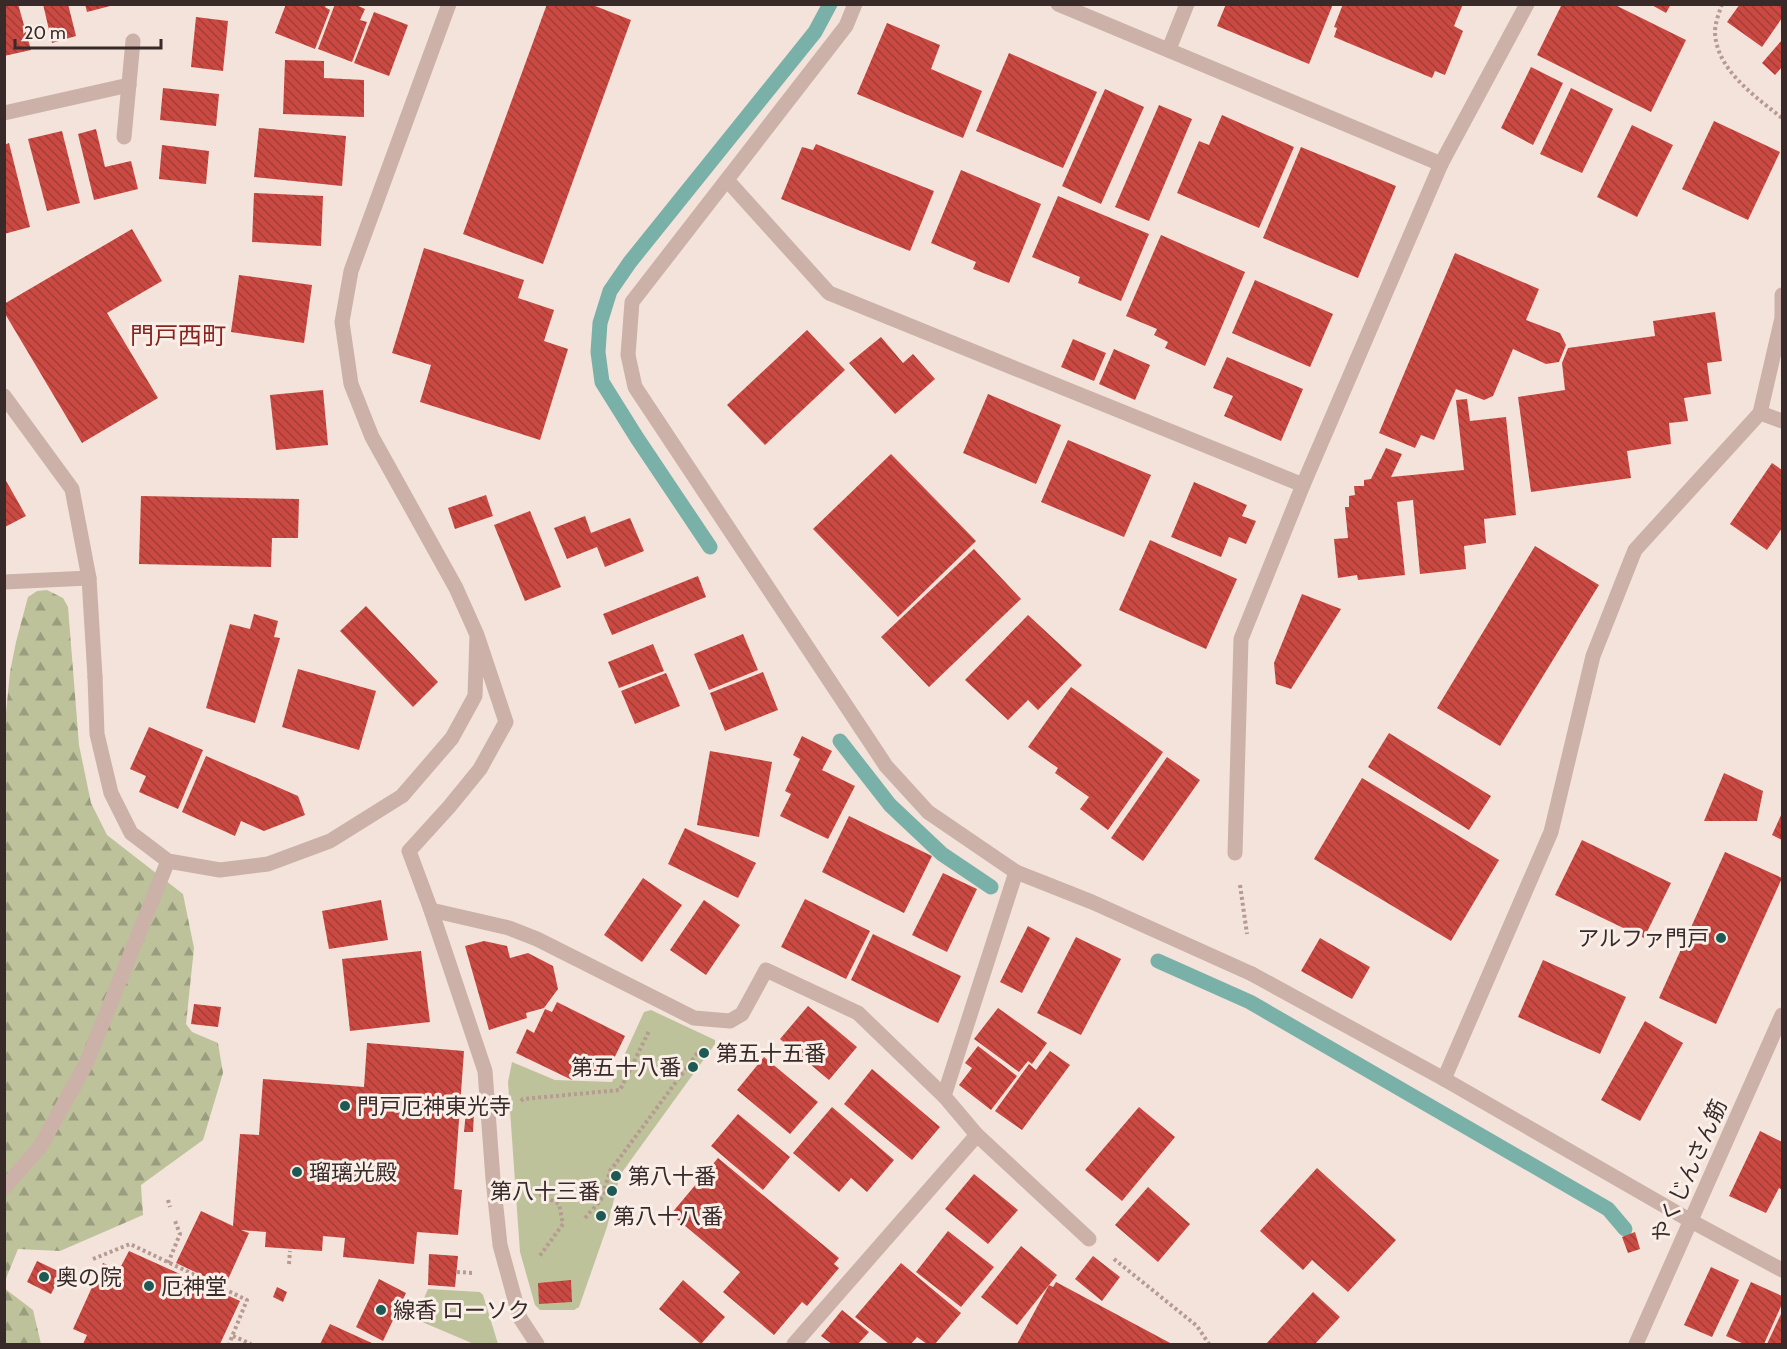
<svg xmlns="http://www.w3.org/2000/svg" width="1787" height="1349" font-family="Cabin,'Noto Sans JP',sans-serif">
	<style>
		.green { fill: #bdc29b }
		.forest { fill: url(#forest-firs) }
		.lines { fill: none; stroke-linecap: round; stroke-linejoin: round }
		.stream { stroke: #79b1a9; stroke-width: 15 }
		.building { fill: url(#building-back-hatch) }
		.path { stroke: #b79a91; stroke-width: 4; stroke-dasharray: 3 3; stroke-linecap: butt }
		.service { stroke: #cbb1a7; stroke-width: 15 }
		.minor { stroke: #cbb1a7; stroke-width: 15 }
		.tertiary { stroke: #cbb1a7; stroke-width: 15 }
		.poi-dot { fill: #1c5a53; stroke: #faeee8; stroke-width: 2 }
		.labels { text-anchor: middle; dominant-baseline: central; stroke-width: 6; stroke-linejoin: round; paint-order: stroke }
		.poi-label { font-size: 22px; fill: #372a28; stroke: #faeee8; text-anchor: start }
		.street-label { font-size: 22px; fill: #372a28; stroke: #faeee8 }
		.neighbourhood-label { font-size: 24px; fill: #89231e; stroke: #faeee8 }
	</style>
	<defs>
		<pattern id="forest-firs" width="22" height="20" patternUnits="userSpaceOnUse" patternTransform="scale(1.5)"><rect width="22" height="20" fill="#bdc29b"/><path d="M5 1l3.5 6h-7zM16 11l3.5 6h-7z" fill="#9a9e7e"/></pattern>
		<pattern id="building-back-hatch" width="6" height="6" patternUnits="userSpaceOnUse" patternTransform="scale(1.5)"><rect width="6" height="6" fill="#ca4942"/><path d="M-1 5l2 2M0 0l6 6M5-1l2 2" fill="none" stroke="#a53d37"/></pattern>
	</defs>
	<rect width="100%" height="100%" fill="#f3e3db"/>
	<g class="green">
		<polygon points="651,1010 715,1040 715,1044 620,1175 607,1227 579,1307 574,1310 540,1310 535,1305 520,1252 508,1082 512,1062 555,1080 612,1082 644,1012"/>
		<polygon points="428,1289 480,1292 483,1295 498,1344 474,1344 415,1319"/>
	</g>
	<g class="forest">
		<polygon points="47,590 63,598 68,607 79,745 91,803 107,835 183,894 194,948 186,1024 192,1032 218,1043 223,1073 203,1140 141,1185 143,1215 60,1251 18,1249 5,1281 5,723 10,672 16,642 28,597 37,591"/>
		<polygon points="4,1288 33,1310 41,1344 5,1344"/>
	</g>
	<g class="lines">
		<g class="stream">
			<polyline points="710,547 637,438 602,382 598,352 600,323 610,291 630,262 815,32 830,4"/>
			<polyline points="840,741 890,805 942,854 991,887"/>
			<polyline points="1158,961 1250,1002 1608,1209 1625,1229"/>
		</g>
	</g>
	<g class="building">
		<polygon points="4,4 18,4 31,50 4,56"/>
		<polygon points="43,4 68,4 76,36 52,43"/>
		<polygon points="85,4 114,4 114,5 87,12"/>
		<polygon points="286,4 326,4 325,7 330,10 315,49 275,33"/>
		<polygon points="335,4 354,4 365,9 360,20 367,22 352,62 318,49"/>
		<polygon points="547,4 590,4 631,20 543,264 463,234"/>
		<polygon points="1226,4 1333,4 1309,64 1217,26"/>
		<polygon points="1343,4 1463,4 1454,26 1463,31 1445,75 1435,71 1432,78 1334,37 1337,28 1334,27"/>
		<polygon points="1562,4 1613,4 1686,40 1651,112 1537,55"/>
		<polygon points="1650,4 1671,4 1666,13"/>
		<polygon points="1740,4 1782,4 1782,18 1762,47 1727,22"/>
		<polygon points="374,12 408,25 389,76 354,63"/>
		<polygon points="196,17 228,21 223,71 191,67"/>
		<polygon points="887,23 940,45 931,69 982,91 963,138 857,94"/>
		<polygon points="1782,40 1782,67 1775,75 1762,63"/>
		<polygon points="1009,53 1097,92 1063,168 976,131"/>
		<polygon points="285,60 324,61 324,78 364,80 364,117 283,114"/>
		<polygon points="1531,67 1563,83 1533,145 1501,128"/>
		<polygon points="163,88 219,94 216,126 160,120"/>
		<polygon points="1571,88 1613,109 1582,173 1540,154"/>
		<polygon points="1105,89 1144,107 1101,204 1062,186"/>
		<polygon points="1159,105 1192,119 1149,221 1115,207"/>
		<polygon points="1222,115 1294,147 1259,228 1177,193 1199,141 1209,145"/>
		<polygon points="1714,121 1780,152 1748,220 1682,189"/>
		<polygon points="1632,125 1673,145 1637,217 1597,197"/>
		<polygon points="259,128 346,136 342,186 254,177"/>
		<polygon points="96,129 105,167 131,161 138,189 94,200 78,134"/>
		<polygon points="62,131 80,203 47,211 28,139"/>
		<polygon points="9,143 30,227 4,234 4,145"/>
		<polygon points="816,144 934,191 910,251 781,199 802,147 813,150"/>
		<polygon points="162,145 209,151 206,184 159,179"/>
		<polygon points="1301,147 1396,186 1358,278 1263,238"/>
		<polygon points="961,170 1041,204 1009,283 973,269 976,262 931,243"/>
		<polygon points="254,193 323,196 321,246 252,242"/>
		<polygon points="1058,196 1149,234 1121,301 1078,283 1080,277 1032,257"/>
		<polygon points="132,229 162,281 107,313 158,398 82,443 4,312 4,304"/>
		<polygon points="1161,235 1245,272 1205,366 1165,348 1168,342 1154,335 1157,329 1126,316"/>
		<polygon points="424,248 524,280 518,298 554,310 544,341 568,349 540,440 420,402 431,365 392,353"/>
		<polygon points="1455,253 1539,289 1526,320 1560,333 1566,345 1559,362 1546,364 1513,349 1493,396 1484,400 1456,389 1434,440 1421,435 1415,448 1379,433"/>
		<polygon points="239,275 312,285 304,343 231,332"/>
		<polygon points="1255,280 1333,314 1310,367 1232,333"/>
		<polygon points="1715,312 1722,361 1707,363 1711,394 1684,398 1688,421 1669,423 1671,444 1627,451 1631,478 1531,492 1518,397 1565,390 1562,363 1568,348 1655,336 1653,321"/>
		<polygon points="807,330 845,370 765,445 727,405"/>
		<polygon points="881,337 903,363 913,354 935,379 895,414 849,363"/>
		<polygon points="1073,339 1106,353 1094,381 1061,367"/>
		<polygon points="1114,349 1150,365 1135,400 1099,384"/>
		<polygon points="1227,357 1303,389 1281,441 1224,416 1233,396 1213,388"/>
		<polygon points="323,390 328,445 276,450 270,395"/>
		<polygon points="988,394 1061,425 1036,484 963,453"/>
		<polygon points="1467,399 1470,421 1506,417 1516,515 1484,519 1486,543 1464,546 1466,569 1420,574 1413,500 1397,502 1405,575 1358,580 1357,575 1338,578 1334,539 1348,538 1345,507 1349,507 1349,496 1355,495 1354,486 1364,486 1364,480 1371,479 1386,448 1402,454 1391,477 1464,470 1456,400"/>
		<polygon points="1068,440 1151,475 1124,537 1041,502"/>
		<polygon points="891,454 976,541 898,617 813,529"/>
		<polygon points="1772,463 1782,470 1782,528 1767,550 1730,524"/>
		<polygon points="5,479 26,516 5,527"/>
		<polygon points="1194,482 1247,505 1242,516 1256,521 1246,544 1229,537 1221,557 1171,537"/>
		<polygon points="486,495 493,516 455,529 448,508"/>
		<polygon points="141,496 299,499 298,538 272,538 271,567 139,564"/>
		<polygon points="530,511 561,587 525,601 494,525"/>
		<polygon points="585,516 591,533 630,518 644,551 605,567 597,547 567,559 554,528"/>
		<polygon points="1150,540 1237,579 1206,649 1119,610"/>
		<polygon points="1535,546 1599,585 1500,746 1437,708"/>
		<polygon points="974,549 1021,599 929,687 881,637"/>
		<polygon points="698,576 706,597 612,635 603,614"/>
		<polygon points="1302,594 1341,609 1291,689 1276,684 1274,663"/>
		<polygon points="366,606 438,682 413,707 340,631"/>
		<polygon points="254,614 278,621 274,637 280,638 255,723 206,708 230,624 250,629"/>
		<polygon points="1028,615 1082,665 1038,710 1028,700 1008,720 965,680"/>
		<polygon points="743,634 758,670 709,690 694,654"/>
		<polygon points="653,644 664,671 619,688 608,662"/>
		<polygon points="298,669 376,691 359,750 282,727"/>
		<polygon points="763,672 778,710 725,731 710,693"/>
		<polygon points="666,673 680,706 635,724 621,691"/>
		<polygon points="1071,687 1163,752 1108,830 1080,809 1089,797 1055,773 1058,768 1028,747"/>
		<polygon points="149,727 203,750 178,809 139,792 146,776 130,769"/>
		<polygon points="1389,733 1491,796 1469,830 1368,767"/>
		<polygon points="802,736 832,751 822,770 855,786 828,839 780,816 791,794 785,791 800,759 793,755"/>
		<polygon points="710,751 772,762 759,837 697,825"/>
		<polygon points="206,756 298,796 305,815 264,831 241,821 235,836 182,812"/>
		<polygon points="1167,757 1200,780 1143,861 1111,838"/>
		<polygon points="1724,773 1763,791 1757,821 1704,821"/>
		<polygon points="1362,778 1499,860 1451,941 1314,859"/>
		<polygon points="1782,813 1782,840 1772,835"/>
		<polygon points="849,816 932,856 904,913 822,872"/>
		<polygon points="685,828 756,863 738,898 668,864"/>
		<polygon points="1582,840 1671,883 1644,938 1555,895"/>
		<polygon points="1725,852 1782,878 1716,1024 1659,998"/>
		<polygon points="943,873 977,889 947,952 912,935"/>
		<polygon points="643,878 682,905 642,962 604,935"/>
		<polygon points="805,899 870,931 846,979 781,947"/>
		<polygon points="381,900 388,940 329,949 322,911"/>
		<polygon points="704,900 740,925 706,975 670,950"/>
		<polygon points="1028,926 1050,938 1022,993 1000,982"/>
		<polygon points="873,934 961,976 938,1023 851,980"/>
		<polygon points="1076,937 1121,959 1081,1035 1037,1013"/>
		<polygon points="1320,938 1370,967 1352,999 1301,971"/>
		<polygon points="484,941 507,946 510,958 528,953 553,966 558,989 544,1008 526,1013 527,1018 489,1030 465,946"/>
		<polygon points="421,951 430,1022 350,1031 342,959"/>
		<polygon points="1543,960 1626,997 1600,1054 1518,1017"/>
		<polygon points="557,1002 625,1036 605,1077 579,1065 572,1080 516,1053 527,1029 534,1033 545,1009 552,1012"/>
		<polygon points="194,1004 221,1007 218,1027 191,1024"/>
		<polygon points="808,1006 857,1047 829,1080 780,1039"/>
		<polygon points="998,1008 1047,1043 1032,1064 1028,1061 1019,1072 974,1039"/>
		<polygon points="1645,1021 1683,1043 1640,1121 1601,1100"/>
		<polygon points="367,1043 464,1051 454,1189 462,1190 458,1235 417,1232 414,1264 343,1257 345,1238 323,1236 322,1251 265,1247 266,1232 241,1230 249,1233 225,1286 176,1263 201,1211 233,1226 240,1134 259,1135 263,1079 364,1087"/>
		<polygon points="978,1046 1017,1076 991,1110 959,1085 972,1068 965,1063"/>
		<polygon points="1050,1051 1070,1065 1022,1130 995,1111 1029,1064 1036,1070"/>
		<polygon points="764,1057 818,1102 790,1134 737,1090"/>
		<polygon points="872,1069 940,1127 912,1160 844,1104"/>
		<polygon points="832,1107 894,1160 867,1192 851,1178 839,1192 793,1153"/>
		<polygon points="1139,1107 1175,1137 1122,1201 1085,1170"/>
		<polygon points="466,1111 474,1112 473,1132 464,1132"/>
		<polygon points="738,1114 790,1157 763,1190 711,1146"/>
		<polygon points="1760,1131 1782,1142 1782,1190 1779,1188 1766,1213 1729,1196"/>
		<polygon points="718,1158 839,1258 834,1264 839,1268 807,1306 802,1302 774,1335 723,1292 740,1272 671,1214"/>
		<polygon points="1317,1168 1396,1240 1348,1292 1312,1260 1303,1270 1260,1231"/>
		<polygon points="974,1174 1018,1210 988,1244 945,1209"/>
		<polygon points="1148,1187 1190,1224 1158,1262 1115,1225"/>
		<polygon points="948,1231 994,1267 961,1307 916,1272"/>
		<polygon points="1635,1232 1640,1249 1628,1253 1622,1237"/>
		<polygon points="1021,1246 1057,1275 1017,1325 981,1297"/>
		<polygon points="129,1251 240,1301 220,1344 83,1344 87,1335 73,1329 103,1263 119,1270"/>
		<polygon points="429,1254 458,1256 455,1287 428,1285"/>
		<polygon points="1093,1256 1120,1277 1102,1301 1075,1279"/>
		<polygon points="37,1261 62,1273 51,1294 27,1282"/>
		<polygon points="901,1263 961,1313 935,1344 927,1344 917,1337 911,1344 889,1344 855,1317"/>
		<polygon points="1711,1267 1739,1280 1712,1337 1684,1325"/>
		<polygon points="379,1279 406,1293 383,1341 356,1327"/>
		<polygon points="571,1280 572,1302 539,1304 538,1283"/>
		<polygon points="683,1280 725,1317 701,1344 659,1309"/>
		<polygon points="1056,1282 1172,1344 1017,1344 1049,1285 1053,1287"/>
		<polygon points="1751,1282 1782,1296 1782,1304 1764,1344 1744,1344 1726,1336"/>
		<polygon points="277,1287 287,1292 283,1302 273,1297"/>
		<polygon points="1313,1292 1340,1317 1315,1344 1266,1344"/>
		<polygon points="842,1310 869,1332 858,1344 832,1344 821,1336"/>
		<polygon points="1782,1312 1782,1344 1767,1344"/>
		<polygon points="330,1324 374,1344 320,1344"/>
	</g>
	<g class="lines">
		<g class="path">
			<path d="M1722,4c-3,9 -7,19 -7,28 1,38 41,65 67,86"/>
			<polyline points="1240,885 1247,934"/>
			<polyline points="521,1101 523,1099 620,1090 649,1031"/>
			<polyline points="529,1189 559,1204 563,1224 539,1257"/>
			<polyline points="168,1200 170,1207"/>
			<polyline points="585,1218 601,1200 610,1171 699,1051"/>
			<polyline points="93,1259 130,1244 247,1300 229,1344"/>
			<polyline points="1114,1259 1197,1326 1209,1344"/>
			<polyline points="168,1263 180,1234 175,1221"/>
			<polyline points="289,1264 290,1251"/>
			<polyline points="457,1272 474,1273"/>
			<polyline points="233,1336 251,1344"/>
		</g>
		<g class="service">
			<polyline points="4,113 129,85"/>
			<polyline points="124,137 133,41"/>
			<polyline points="1760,413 1782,318 1782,295"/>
			<polyline points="4,582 89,578"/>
			<polyline points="1235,853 1241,639 1303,485"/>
			<polyline points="977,1135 1089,1239"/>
			<polyline points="4,1188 40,1147 86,1064 168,861"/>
		</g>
		<g class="minor">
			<polyline points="1058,4 1441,164"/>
			<polyline points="1169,49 1187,4"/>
			<polyline points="727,180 829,293 1303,485 1441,164 1527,4"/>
			<polyline points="4,396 72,489 89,578 95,677"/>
			<polyline points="478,638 506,722 480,769 449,807 409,851 431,910 485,1071 493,1179 500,1245 520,1318 537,1344"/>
			<polyline points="431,910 509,928 537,939 694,1018 730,1021 742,1014 766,970 858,1013 944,1096"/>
			<polyline points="1252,974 1444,1079 1691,1221 1782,1270"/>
			<polyline points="1444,1079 1551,832 1593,656 1635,550 1760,413 1782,421"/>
			<polyline points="794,1344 977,1135 944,1096 1016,872"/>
			<polyline points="1636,1344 1782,1015"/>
		</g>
		<g class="tertiary">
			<polyline points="855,4 846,26 632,302 628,355 635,387 886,766 928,812 1016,872 1092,902 1252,974"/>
			<polyline points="95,677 97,734 111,793 131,833 168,861 220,870 268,864 330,841 402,796 452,738 475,696 477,635 456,588 372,437 351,384 342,322 351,271 449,4"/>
		</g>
	</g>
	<g class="poi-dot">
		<circle cx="1721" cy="938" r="6"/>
		<circle cx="704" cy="1053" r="6"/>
		<circle cx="693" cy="1067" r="6"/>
		<circle cx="345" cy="1106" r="6"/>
		<circle cx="297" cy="1172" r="6"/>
		<circle cx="616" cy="1176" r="6"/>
		<circle cx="612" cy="1191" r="6"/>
		<circle cx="601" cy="1216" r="6"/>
		<circle cx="44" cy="1277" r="6"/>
		<circle cx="149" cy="1286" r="6"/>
		<circle cx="381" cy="1310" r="6"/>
	</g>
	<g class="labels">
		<g class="poi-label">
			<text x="1709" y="938" text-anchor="end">アルファ門戸</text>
			<text x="716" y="1053">第五十五番</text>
			<text x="681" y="1067" text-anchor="end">第五十八番</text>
			<text x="357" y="1106">門戸厄神東光寺</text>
			<text x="309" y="1172">瑠璃光殿</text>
			<text x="628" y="1176">第八十番</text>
			<text x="600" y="1191" text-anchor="end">第八十三番</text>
			<text x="613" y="1216">第八十八番</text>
			<text x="56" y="1277">奥の院</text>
			<text x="161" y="1286">厄神堂</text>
			<text x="393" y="1310">線香 ローソク</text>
		</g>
		<g class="street-label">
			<text transform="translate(1689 1171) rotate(-66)">やくじんさん筋</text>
		</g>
		<g class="neighbourhood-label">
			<text x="178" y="335">門戸西町</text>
		</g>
	</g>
	<rect width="1787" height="1349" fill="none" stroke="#372a28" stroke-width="12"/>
	<path d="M15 39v9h146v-9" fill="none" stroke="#372a28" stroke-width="3"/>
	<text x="24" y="39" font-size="18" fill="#372a28" stroke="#faeee8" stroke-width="4.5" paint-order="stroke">20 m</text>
</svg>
